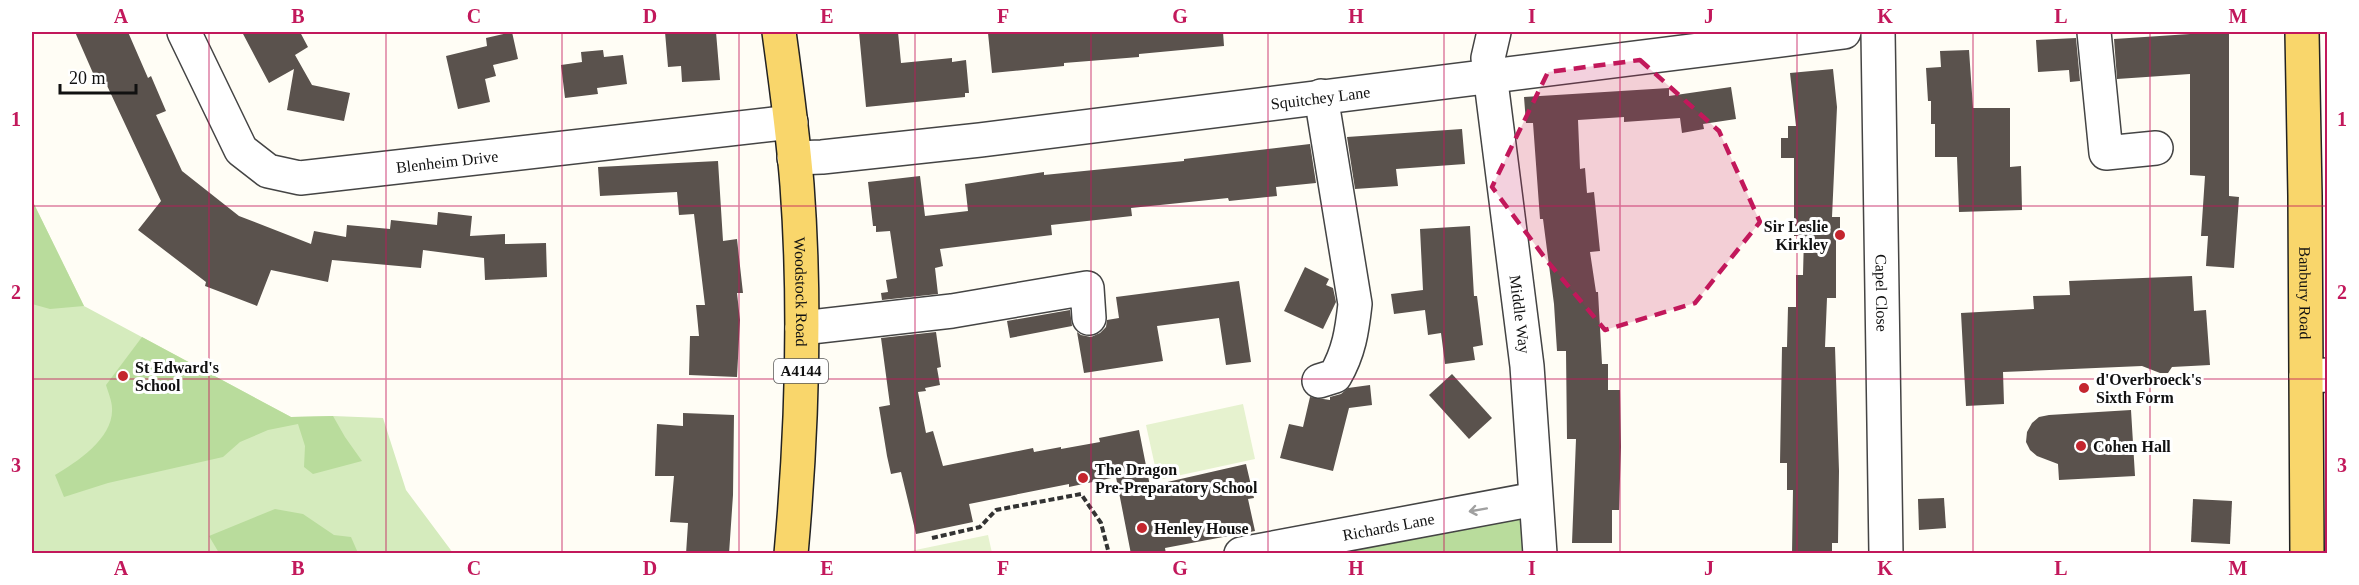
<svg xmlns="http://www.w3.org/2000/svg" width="2359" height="585" font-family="Georgia,serif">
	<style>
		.green { fill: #d5ebbd }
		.forest { fill: #b9dc9c }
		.pitch { fill: #e6f2cf }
		.building { fill: #5a524d }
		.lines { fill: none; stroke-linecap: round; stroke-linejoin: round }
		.minor-casing { stroke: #444; stroke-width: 36 }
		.major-casing { stroke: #222; stroke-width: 36 }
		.path { stroke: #333; stroke-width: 4; stroke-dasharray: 6 3; stroke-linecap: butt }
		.minor { stroke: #fff; stroke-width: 33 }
		.major { stroke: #f9d66b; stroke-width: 33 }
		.oneway { stroke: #a0a0a0 }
		.marked { fill: #c2185b; fill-opacity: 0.2; stroke: #c2185b; stroke-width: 4.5; stroke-dasharray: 12 8; stroke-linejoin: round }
		.grid { fill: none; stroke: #c2185b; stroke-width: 1.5; stroke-opacity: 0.55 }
		.poi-dot { fill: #c4262e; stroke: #fff; stroke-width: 2 }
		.labels { text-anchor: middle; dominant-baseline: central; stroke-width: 6; stroke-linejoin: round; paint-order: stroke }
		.shield { fill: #fff; stroke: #585858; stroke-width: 1.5 }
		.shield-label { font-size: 15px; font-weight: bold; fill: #111 }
		.street-label { font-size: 16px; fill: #111; stroke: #fff }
		.poi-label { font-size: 16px; font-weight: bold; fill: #111; stroke: #fff; text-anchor: start }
		.neatline { fill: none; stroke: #c2185b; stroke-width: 2 }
		.grid-label { font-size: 20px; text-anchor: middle; font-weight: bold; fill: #c2185b }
	</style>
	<rect width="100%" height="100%" fill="#fffdf5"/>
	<polygon class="green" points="32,200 84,306 291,417 333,416 383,418 406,490 453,553 32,553"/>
	<g class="forest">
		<polygon points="32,200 84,306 50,309 32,304"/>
		<path d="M142,337l149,80 42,-1 12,21 17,24 -49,13 -9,-7 1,-21 -7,-22 -30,6 -28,12 -17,15 -115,26 -44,14 -9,-22c22,-13 59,-37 57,-67 0,-7 -4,-16 -6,-23z"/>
		<polygon points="275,509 303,514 334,535 351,537 358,553 219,553 209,536"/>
		<polygon points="1526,511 1528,553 1282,553"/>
	</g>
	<g class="pitch">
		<polygon points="1243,404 1255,459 1158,480 1146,425"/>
		<polygon points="988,535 992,553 901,553"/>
	</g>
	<g class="building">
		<polygon points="75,32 128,32 148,78 151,76 166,111 156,115 182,171 239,216 311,244 314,231 346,237 347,225 390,229 391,220 437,225 438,212 472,216 470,236 505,234 505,244 546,243 547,277 485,280 484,258 423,250 421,268 332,260 328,282 271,270 257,306 205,286 206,282 138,230 161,201 103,77 96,80"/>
		<polygon points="242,32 300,32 308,47 295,55 312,85 350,93 344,121 287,110 294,69 269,83"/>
		<polygon points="512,32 518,59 493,65 496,76 485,79 490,102 458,109 446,56 487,46 486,38"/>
		<polygon points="665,32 716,32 720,80 682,82 681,66 668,67"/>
		<polygon points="859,32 898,32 901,63 952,58 952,62 966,60 969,93 965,93 965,97 866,107"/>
		<polygon points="1003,32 1223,32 1224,46 1139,54 1139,57 1064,63 1064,66 992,73 988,33"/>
		<polygon points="2190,32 2229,32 2229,196 2239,197 2234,268 2206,266 2208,236 2201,236 2205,176 2190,175 2190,74 2117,79 2114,39 2190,34"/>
		<polygon points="2076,38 2080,81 2070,82 2069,70 2038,72 2036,40"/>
		<polygon points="603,50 604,57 623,55 627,84 597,88 598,94 565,98 561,65 582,62 581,52"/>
		<polygon points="1969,50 1973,108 2010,108 2010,167 2021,166 2022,210 1959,212 1957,157 1935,157 1935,124 1931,124 1931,101 1928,101 1926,68 1941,67 1940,51"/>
		<polygon points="1833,69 1837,107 1832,217 1840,217 1840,238 1836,238 1836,298 1827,298 1825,347 1835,347 1839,471 1838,543 1832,543 1832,554 1792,554 1793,490 1787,490 1787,463 1780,463 1782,347 1787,347 1788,307 1796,307 1796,275 1803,275 1804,236 1794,236 1794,158 1781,158 1781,138 1788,138 1788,126 1796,126 1790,73"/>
		<polygon points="1731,87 1736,119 1703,124 1704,129 1682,133 1680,118 1624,122 1624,117 1578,120 1580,169 1585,168 1587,193 1594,192 1600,251 1590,252 1596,292 1598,292 1602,364 1608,364 1608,390 1620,390 1621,447 1619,510 1612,510 1612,543 1572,543 1576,439 1567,439 1566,351 1557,351 1554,304 1543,219 1540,219 1533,123 1526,123 1524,97 1669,88 1669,96"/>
		<polygon points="1462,129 1465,164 1396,169 1398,186 1355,189 1347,137"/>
		<polygon points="1310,144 1316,183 1276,187 1277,196 1229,201 1228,198 1131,208 1132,216 1051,225 1052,235 940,249 943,266 935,268 938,294 882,300 881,293 888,292 886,280 897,278 890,231 876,232 876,226 873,226 868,182 920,176 925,216 968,211 965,184 1044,172 1044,175 1184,161 1184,159"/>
		<polygon points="718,161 723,241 737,239 743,293 737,293 740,320 737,377 689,375 690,336 699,336 696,305 705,305 694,214 679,215 677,192 600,196 598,167"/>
		<polygon points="1470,226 1474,296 1477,296 1483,345 1473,347 1475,360 1445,364 1441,333 1428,335 1425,310 1394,314 1391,294 1423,290 1420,229"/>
		<polygon points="1305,267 1329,279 1326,285 1333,288 1336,302 1323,329 1284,311"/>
		<polygon points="2192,276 2194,311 2206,310 2210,365 2172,367 2168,373 2160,373 2142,366 2003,372 2004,404 1966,406 1961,313 2034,309 2033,296 2070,295 2069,281"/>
		<polygon points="1239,281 1251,362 1226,365 1219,318 1157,326 1163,361 1084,373 1077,332 1081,335 1091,337 1100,333 1106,327 1107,320 1119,318 1116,297"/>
		<polygon points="1070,310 1072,326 1010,338 1007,321"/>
		<polygon points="936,332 941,367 937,368 940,385 925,388 926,391 918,392 926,433 933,431 943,466 1033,448 1034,452 1061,447 1061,449 1100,442 1099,438 1139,430 1150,486 1246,464 1254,498 1248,499 1255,531 1165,548 1166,554 1131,554 1116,477 1069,487 1069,484 969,504 973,522 916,534 901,472 891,474 887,456 879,407 890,405 881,338"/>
		<polygon points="1452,374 1492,418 1469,439 1429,395"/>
		<polygon points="1370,385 1372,405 1349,408 1333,471 1280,458 1289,424 1303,427 1310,397 1330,400 1330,397 1341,394 1348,388"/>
		<polygon points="2131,410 2135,476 2059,480 2058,464 2037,456 2030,450 2026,442 2027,432 2032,423 2039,417 2049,415"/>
		<polygon points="683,413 734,415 733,495 729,554 686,554 688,523 670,522 674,476 655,476 657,424 683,426"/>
		<polygon points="1944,498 1946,528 1919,530 1918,499"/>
		<polygon points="2193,499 2232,501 2230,544 2191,542"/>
	</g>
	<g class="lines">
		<defs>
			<g id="minor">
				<path id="s1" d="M184,32l57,118 27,21 32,7 491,-56"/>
				<path id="s2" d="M1494,32l-6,26 39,308 13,188"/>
				<path id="s3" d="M1878,32l8,522"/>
				<polyline points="2094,32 2106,153 2156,148"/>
				<path id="s4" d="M794,158l28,-1 158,-17 864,-108"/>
				<polyline points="802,328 952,311 1087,288 1089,318"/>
				<polyline points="2306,376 2328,375"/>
				<path d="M1319,381l16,-5c14,-24 17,-45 20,-72l-34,-208"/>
				<path id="s5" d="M1241,554l294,-55"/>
			</g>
			<g id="major">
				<path id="s6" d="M779,32c7,51 14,102 18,153 9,122 5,247 -6,369"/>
				<path id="s7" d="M2302,32l3,164 2,358"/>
			</g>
		</defs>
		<use href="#minor" class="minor-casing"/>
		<use href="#major" class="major-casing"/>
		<polyline class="path" points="932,538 980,527 996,510 1081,494 1101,523 1109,554"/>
		<use href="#minor" class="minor"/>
		<use href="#major" class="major"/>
	</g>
	<defs><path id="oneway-shaft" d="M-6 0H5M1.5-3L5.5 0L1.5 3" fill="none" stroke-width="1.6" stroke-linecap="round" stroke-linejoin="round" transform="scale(1.5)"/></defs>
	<use class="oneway" href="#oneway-shaft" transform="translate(1478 510) rotate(170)"/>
	<path class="marked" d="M1640,60l79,71 41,91 -65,81 -90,27 -57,-68 -56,-75 56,-115z"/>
	<path class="grid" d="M209,32v522M386,32v522M562,32v522M739,32v522M915,32v522M1091,32v522M1268,32v522M1444,32v522M1620,32v522M1797,32v522M1973,32v522M2150,32v522M32,206h2296M32,379h2296"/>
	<g class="poi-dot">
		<circle cx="1840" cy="235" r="6"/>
		<circle cx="123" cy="376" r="6"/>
		<circle cx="2084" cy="388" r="6"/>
		<circle cx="2081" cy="446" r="6"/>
		<circle cx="1083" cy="478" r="6"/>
		<circle cx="1142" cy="528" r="6"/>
	</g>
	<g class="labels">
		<rect class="shield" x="774" y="359" width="54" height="24" rx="4.5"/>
		<g class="shield-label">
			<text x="801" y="371">A4144</text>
		</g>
		<g class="street-label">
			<text stroke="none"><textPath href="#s4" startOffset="530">Squitchey Lane</textPath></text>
			<text stroke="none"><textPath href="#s1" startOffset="346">Blenheim Drive</textPath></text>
			<text stroke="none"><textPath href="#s6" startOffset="261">Woodstock Road</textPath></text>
			<text stroke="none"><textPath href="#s3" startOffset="261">Capel Close</textPath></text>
			<text stroke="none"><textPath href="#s7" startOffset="261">Banbury Road</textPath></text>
			<text stroke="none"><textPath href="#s2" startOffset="285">Middle Way</textPath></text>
			<text stroke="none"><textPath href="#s5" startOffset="150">Richards Lane</textPath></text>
		</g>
		<g class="poi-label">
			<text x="1828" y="226" text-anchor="end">Sir Leslie<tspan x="1828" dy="18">Kirkley</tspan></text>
			<text x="135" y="367">St Edward's<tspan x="135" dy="18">School</tspan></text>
			<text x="2096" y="379">d'Overbroeck's<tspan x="2096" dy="18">Sixth Form</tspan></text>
			<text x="2093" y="446">Cohen Hall</text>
			<text x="1095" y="469">The Dragon<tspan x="1095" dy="18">Pre-Preparatory School</tspan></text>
			<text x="1154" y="528">Henley House</text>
		</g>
	</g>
	<rect width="2359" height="585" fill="none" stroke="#ffffff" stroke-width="66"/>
	<path d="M60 84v9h76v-9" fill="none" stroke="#111111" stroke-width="3"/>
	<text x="69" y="84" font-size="18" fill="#111111" stroke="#ffffff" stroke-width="4.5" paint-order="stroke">20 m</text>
	<rect x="33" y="33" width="2293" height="519" class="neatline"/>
	<g class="grid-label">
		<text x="121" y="23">A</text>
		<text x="298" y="23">B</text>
		<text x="474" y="23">C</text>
		<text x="650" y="23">D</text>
		<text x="827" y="23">E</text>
		<text x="1003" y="23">F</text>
		<text x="1180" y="23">G</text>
		<text x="1356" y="23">H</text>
		<text x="1532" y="23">I</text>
		<text x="1709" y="23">J</text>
		<text x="1885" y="23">K</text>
		<text x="2061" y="23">L</text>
		<text x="2238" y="23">M</text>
		<text x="16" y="126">1</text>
		<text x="2342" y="126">1</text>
		<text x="16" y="299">2</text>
		<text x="2342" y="299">2</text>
		<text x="16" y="472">3</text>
		<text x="2342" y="472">3</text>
		<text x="121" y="575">A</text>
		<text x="298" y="575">B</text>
		<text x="474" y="575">C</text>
		<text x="650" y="575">D</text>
		<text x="827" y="575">E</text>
		<text x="1003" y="575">F</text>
		<text x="1180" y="575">G</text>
		<text x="1356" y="575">H</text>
		<text x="1532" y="575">I</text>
		<text x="1709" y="575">J</text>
		<text x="1885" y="575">K</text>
		<text x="2061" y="575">L</text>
		<text x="2238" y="575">M</text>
	</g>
</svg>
